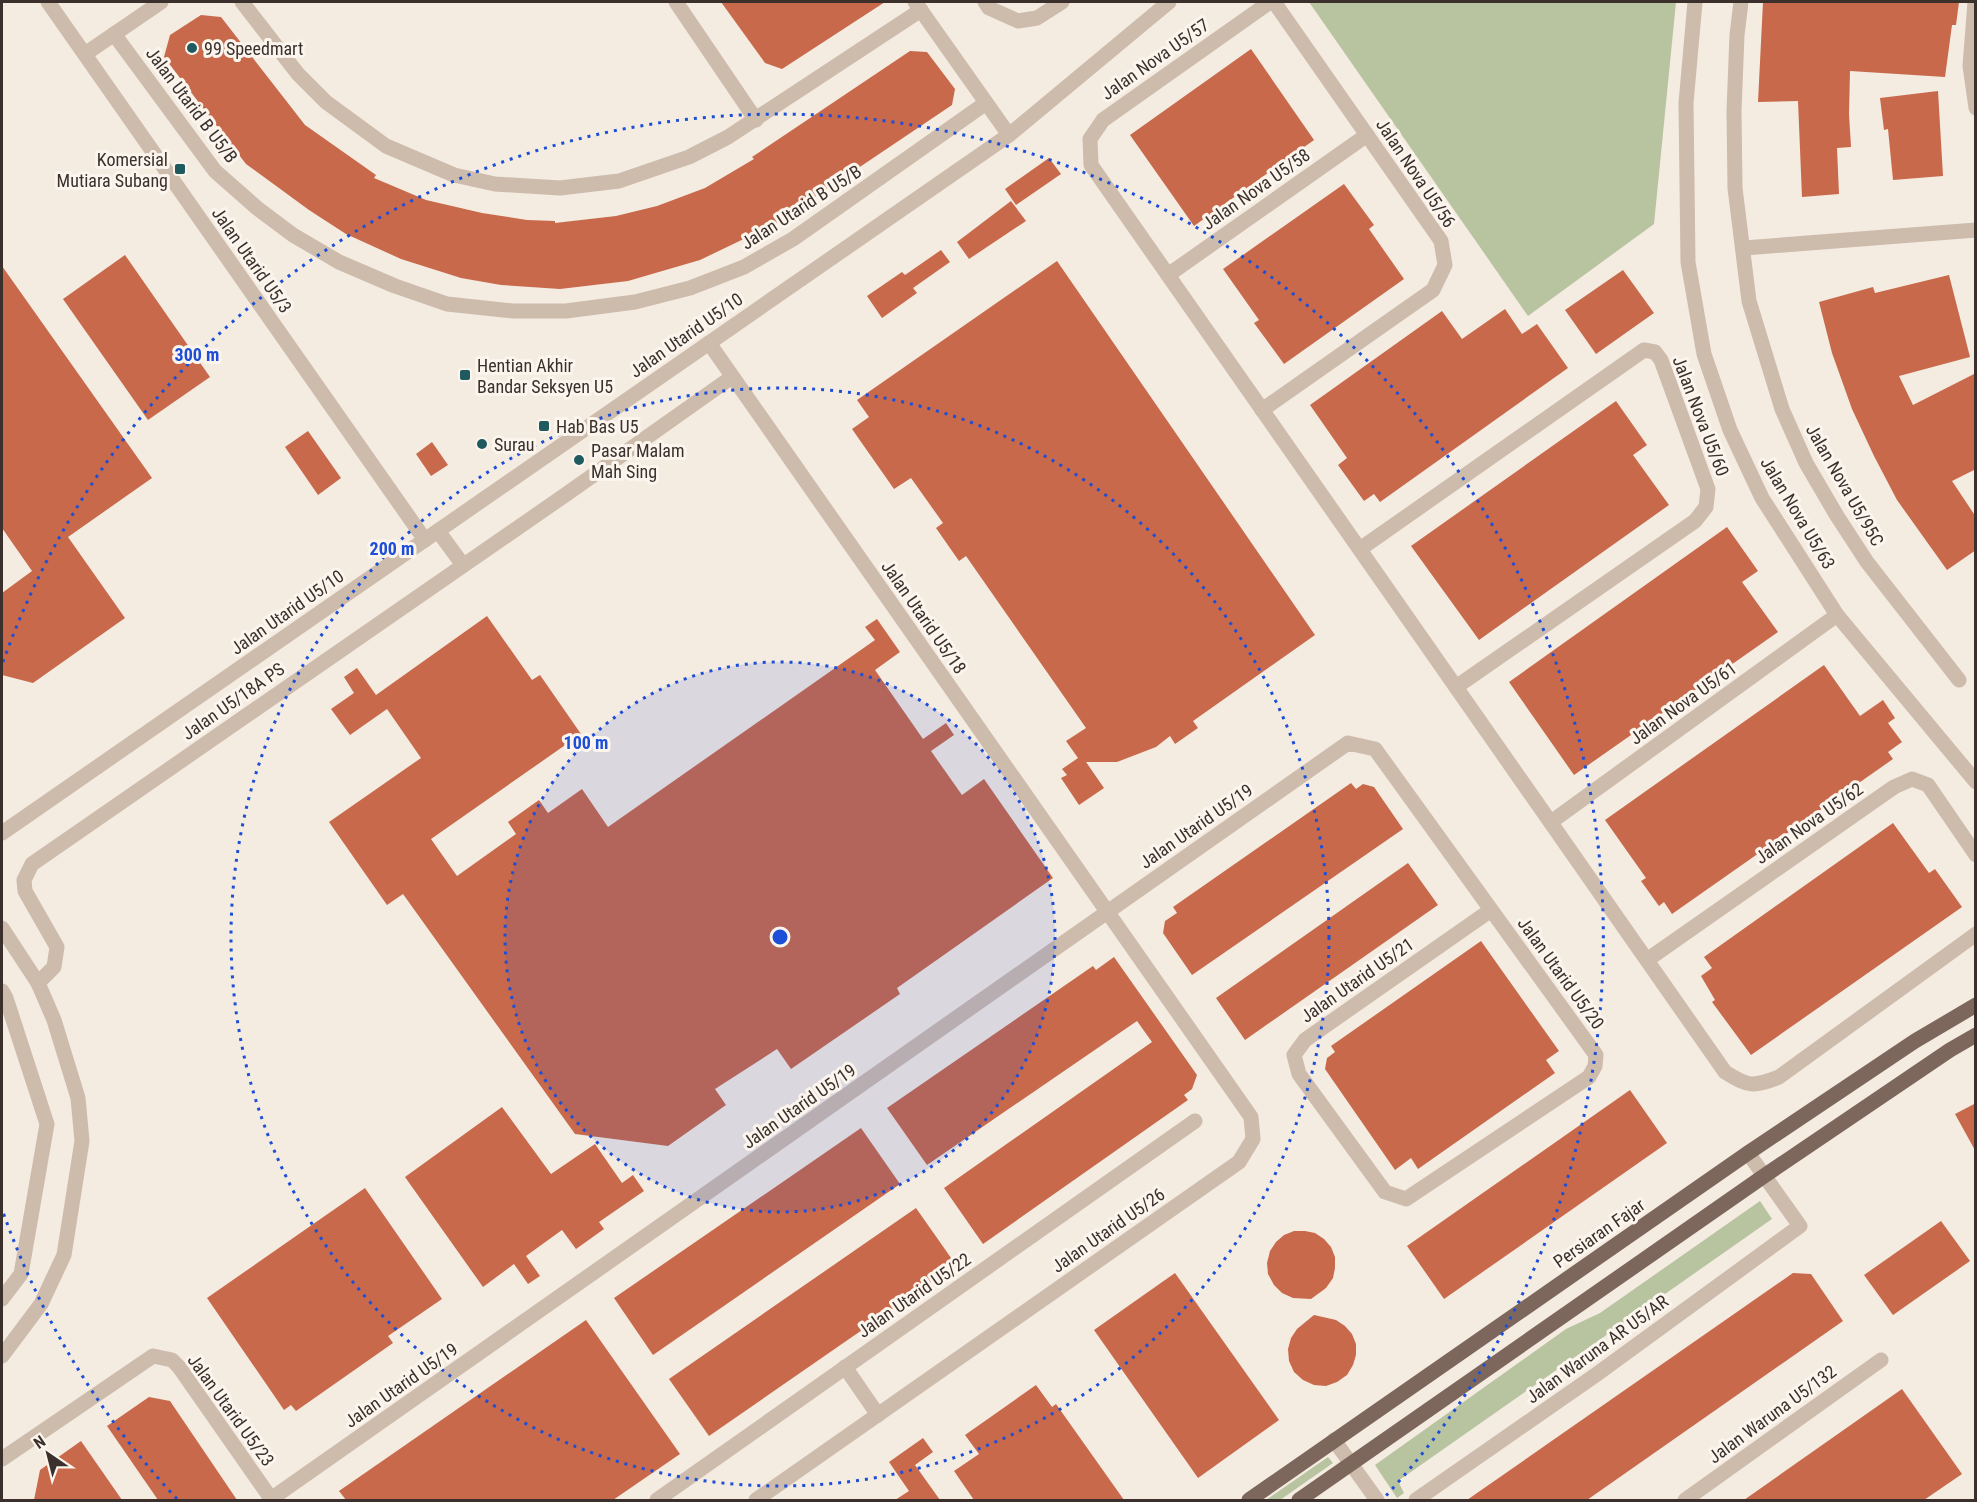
<svg xmlns="http://www.w3.org/2000/svg" width="1977" height="1502" font-family="'Roboto Condensed',sans-serif">
	<style>
		.green { fill: #b8c4a0 }
		.building { fill: #c8694b }
		.lines { fill: none; stroke-linecap: round; stroke-linejoin: round }
		.minor { stroke: #cdbbac; stroke-width: 15 }
		.major { stroke: #7d675c; stroke-width: 15 }
		.ring { fill: none; stroke: #1d4ed8; stroke-width: 3; stroke-dasharray: 3 6 }
		.poi-dot { fill: #1f5a5e; stroke: #fbf5ee; stroke-width: 2 }
		.labels { text-anchor: middle; dominant-baseline: central; stroke-width: 6; stroke-linejoin: round; paint-order: stroke }
		.poi-label { font-size: 18px; fill: #3b302b; stroke: #fbf5ee; text-anchor: start }
		.street-label { font-size: 18px; fill: #3b302b; stroke: #fbf5ee }
		.centre { fill: #1d4ed8; stroke: #fbf5ee; stroke-width: 3 }
		.ring-label { font-size: 18px; text-anchor: middle; font-weight: bold; fill: #1d4ed8; stroke: #fbf5ee; stroke-width: 6; stroke-linejoin: round; paint-order: stroke }
	</style>
	<rect width="100%" height="100%" fill="#f4ebe1"/>
	<g class="green">
		<polygon points="1309,2 1676,2 1654,224 1528,316"/>
		<polygon points="1760,1201 1772,1219 1398,1481 1404,1493 1397,1498 1375,1465 1566,1329 1600,1313"/>
		<polygon points="1328,1457 1333,1463 1280,1500 1266,1500"/>
	</g>
	<g class="building">
		<polygon points="721,2 885,2 782,69 765,63"/>
		<polygon points="1763,2 1959,2 1956,25 1952,25 1945,77 1850,71 1849,114 1851,147 1837,148 1839,194 1802,197 1798,101 1758,102"/>
		<polygon points="201,15 221,17 305,125 376,175 374,178 426,200 482,213 527,220 555,221 555,223 616,216 657,206 705,188 754,159 752,157 910,51 927,52 955,89 952,105 775,224 700,260 628,281 560,289 501,285 461,278 401,259 346,234 309,210 246,164 164,57 170,35"/>
		<polygon points="1251,49 1314,140 1194,226 1130,135"/>
		<polygon points="1938,91 1943,176 1893,180 1888,129 1884,130 1880,98"/>
		<polygon points="1049,158 1061,174 1016,205 1005,189"/>
		<polygon points="1344,184 1374,225 1369,229 1404,279 1284,364 1254,323 1259,320 1223,269"/>
		<polygon points="1011,201 1026,221 969,259 957,242"/>
		<polygon points="941,250 950,262 913,288 917,293 882,318 867,296 902,272 905,275"/>
		<polygon points="125,255 210,377 148,420 63,299"/>
		<polygon points="1057,261 1315,635 1193,721 1198,728 1175,744 1170,736 1156,747 1117,762 1086,762 1104,788 1079,805 1061,778 1067,775 1062,769 1078,758 1066,741 1086,728 966,556 959,561 936,528 943,523 911,478 894,489 852,429 869,417 857,400"/>
		<polygon points="2,266 152,478 68,537 125,618 33,683 2,675 2,593 32,571 2,528"/>
		<polygon points="1623,270 1654,313 1596,354 1565,310"/>
		<polygon points="1949,275 1970,357 1899,376 1913,405 1976,373 1976,469 1952,481 1976,517 1976,550 1947,570 1897,500 1874,456 1852,409 1832,353 1819,302 1873,287 1875,293"/>
		<polygon points="1505,309 1522,334 1537,324 1568,368 1380,502 1374,494 1364,501 1338,465 1347,458 1310,405 1442,311 1462,339"/>
		<polygon points="1616,401 1647,445 1633,455 1669,505 1479,640 1411,546"/>
		<polygon points="308,431 341,478 318,495 285,447"/>
		<polygon points="432,442 448,465 431,476 416,454"/>
		<polygon points="1727,527 1758,571 1742,582 1778,632 1574,775 1509,682"/>
		<polygon points="487,616 532,680 540,675 581,734 431,839 457,876 516,834 508,822 539,800 548,813 582,789 608,827 875,640 865,627 877,619 900,652 875,670 923,739 946,723 954,735 931,751 962,795 984,779 1053,878 897,988 900,994 791,1069 777,1049 715,1089 726,1105 668,1146 575,1134 403,894 387,905 329,822 421,758 387,709 350,735 331,709 354,693 344,677 357,668 376,695"/>
		<polygon points="1824,665 1860,716 1883,700 1895,718 1888,723 1902,742 1888,752 1893,759 1672,914 1664,902 1659,906 1641,881 1646,878 1605,820"/>
		<polygon points="1351,783 1356,789 1363,784 1374,787 1403,829 1192,975 1163,933 1165,921 1177,913 1173,907"/>
		<polygon points="1893,823 1929,873 1935,869 1962,907 1751,1055 1712,1002 1715,1000 1701,976 1712,968 1704,957"/>
		<polygon points="1408,863 1438,905 1245,1040 1216,998"/>
		<polygon points="1481,941 1559,1051 1546,1060 1555,1073 1418,1169 1411,1158 1395,1170 1325,1069 1327,1058 1335,1052 1331,1046"/>
		<polygon points="1114,957 1197,1075 1192,1089 1184,1095 1188,1100 983,1244 944,1188 1152,1042 1137,1021 927,1165 887,1108 1093,966 1096,970"/>
		<polygon points="1630,1090 1667,1143 1444,1299 1407,1246"/>
		<polygon points="1976,1103 1976,1152 1955,1114"/>
		<polygon points="502,1107 551,1174 595,1144 622,1183 633,1175 644,1191 599,1222 604,1229 576,1249 562,1230 526,1256 540,1276 528,1284 514,1264 483,1287 405,1177"/>
		<polygon points="861,1128 900,1184 653,1355 614,1298"/>
		<polygon points="365,1188 442,1299 388,1336 393,1343 296,1411 291,1405 284,1410 207,1298"/>
		<polygon points="916,1208 956,1265 709,1436 669,1379"/>
		<polygon points="1941,1221 1970,1261 1893,1315 1864,1275"/>
		<polygon points="1294,1231 1305,1231 1315,1233 1324,1239 1331,1247 1335,1257 1335,1268 1333,1278 1326,1288 1311,1299 1293,1298 1282,1293 1274,1285 1268,1274 1267,1263 1270,1251 1276,1242 1284,1235"/>
		<polygon points="1175,1273 1279,1420 1198,1478 1094,1330"/>
		<polygon points="1793,1273 1811,1274 1843,1321 1587,1500 1467,1500"/>
		<polygon points="1314,1315 1336,1320 1345,1326 1352,1334 1356,1344 1356,1355 1353,1365 1347,1375 1337,1382 1326,1386 1314,1385 1303,1380 1294,1372 1289,1361 1288,1349 1291,1338 1297,1329"/>
		<polygon points="586,1320 680,1454 613,1500 346,1500 339,1491"/>
		<polygon points="1036,1385 1052,1407 1056,1404 1124,1500 974,1500 954,1471 979,1454 965,1435"/>
		<polygon points="1902,1389 1962,1474 1924,1500 1744,1500"/>
		<polygon points="149,1397 170,1401 237,1500 158,1500 107,1426"/>
		<polygon points="923,1438 933,1452 915,1465 940,1500 895,1500 909,1491 889,1462"/>
		<polygon points="81,1441 122,1500 34,1500 40,1470"/>
	</g>
	<g class="lines">
		<g class="minor">
			<polyline points="48,2 425,540"/>
			<polyline points="242,2 298,74 326,102 386,146 454,175 495,184 560,188 619,181 689,157 728,137 921,10"/>
			<polyline points="676,2 756,120"/>
			<polyline points="915,2 1009,135"/>
			<polyline points="985,2 989,8 1018,21 1037,18 1062,2"/>
			<path d="M1270,2l-167,118 -13,19 1,26 634,907c24,15 28,15 54,5l197,-143"/>
			<polyline points="1695,2 1686,103 1688,262 1704,354 1730,430 1762,498 1837,615 1976,782"/>
			<polyline points="1741,2 1737,35 1734,111 1735,188 1749,301 1782,409 1806,463 1837,516 1867,562 1959,680"/>
			<polyline points="1975,2 1970,66 1976,108"/>
			<polyline points="114,34 215,171 257,208 293,235 339,262 395,286 447,304 513,311 566,311 635,302 690,288 744,267 793,239 986,103"/>
			<polyline points="85,54 161,2"/>
			<polyline points="1744,248 1976,230"/>
			<polyline points="1168,275 1367,135"/>
			<polyline points="709,343 1251,1117 1253,1139 1239,1162 756,1500"/>
			<polyline points="1262,410 1433,290 1445,265 1441,241 1274,2"/>
			<polyline points="438,531 463,565"/>
			<polyline points="1360,549 1644,350 1655,352 1661,360 1708,489 1706,507 1695,521 1456,687"/>
			<polyline points="1551,822 1837,615"/>
			<polyline points="2,833 1009,135 1169,2"/>
			<polyline points="2,928 38,983 54,1020 78,1098 82,1141 64,1255 41,1304 2,1356"/>
			<polyline points="1647,960 1894,787 1912,779 1928,785 1976,855"/>
			<polyline points="38,983 54,967 57,947 25,891 24,880 32,864 568,493 732,377"/>
			<polyline points="2,991 6,998 47,1124 21,1274 2,1299"/>
			<polyline points="845,1367 878,1415"/>
			<polyline points="1334,1440 1377,1500"/>
			<polyline points="2,1459 153,1356 172,1360 179,1367 272,1500"/>
			<polyline points="271,1499 1348,743 1375,749 1596,1055 1595,1066 1589,1077 1406,1199 1385,1192 1299,1074 1294,1055 1305,1040 1491,910"/>
			<polyline points="657,1500 1195,1121"/>
			<polyline points="1416,1500 1597,1374 1800,1226 1748,1153"/>
			<polyline points="1685,1500 1881,1360"/>
		</g>
		<g class="major">
			<polyline points="1249,1500 1748,1153 1915,1041 1976,1005"/>
			<polyline points="1299,1500 1764,1176 1950,1050 1976,1035"/>
		</g>
	</g>
	<circle cx="780" cy="937" r="275" fill="#1d4ed8" fill-opacity=".12"/>
	<g class="ring">
		<circle cx="780" cy="937" r="275"/>
		<circle cx="780" cy="937" r="549"/>
		<path d="M177 1499A824 824 0 0 1 3 1212M3 662A824 824 0 1 1 1383 1499"/>
	</g>
	<g class="poi-dot">
		<circle cx="192" cy="48" r="6"/>
		<rect x="174" y="163" width="12" height="12" rx="3"/>
		<rect x="459" y="369" width="12" height="12" rx="3"/>
		<rect x="538" y="420" width="12" height="12" rx="3"/>
		<circle cx="482" cy="444" r="6"/>
		<circle cx="579" cy="460" r="6"/>
	</g>
	<g class="labels">
		<g class="poi-label">
			<text x="204" y="48">99 Speedmart</text>
			<text x="168" y="159" text-anchor="end">Komersial<tspan x="168" dy="21">Mutiara Subang</tspan></text>
			<text x="477" y="365">Hentian Akhir<tspan x="477" dy="21">Bandar Seksyen U5</tspan></text>
			<text x="556" y="426">Hab Bas U5</text>
			<text x="494" y="444">Surau</text>
			<text x="591" y="450">Pasar Malam<tspan x="591" dy="21">Mah Sing</tspan></text>
		</g>
		<g class="street-label">
			<text transform="translate(1155 59) rotate(-35)">Jalan Nova U5/57</text>
			<text transform="translate(192 105) rotate(53)">Jalan Utarid B U5/B</text>
			<text transform="translate(1416 173) rotate(56)">Jalan Nova U5/56</text>
			<text transform="translate(1256 189) rotate(-35)">Jalan Nova U5/58</text>
			<text transform="translate(801 207) rotate(-33)">Jalan Utarid B U5/B</text>
			<text transform="translate(252 260) rotate(55)">Jalan Utarid U5/3</text>
			<text transform="translate(686 335) rotate(-35)">Jalan Utarid U5/10</text>
			<text transform="translate(1701 416) rotate(69)">Jalan Nova U5/60</text>
			<text transform="translate(1845 485) rotate(60)">Jalan Nova U5/95C</text>
			<text transform="translate(1798 513) rotate(59)">Jalan Nova U5/63</text>
			<text transform="translate(287 612) rotate(-35)">Jalan Utarid U5/10</text>
			<text transform="translate(924 617) rotate(55)">Jalan Utarid U5/18</text>
			<text transform="translate(233 701) rotate(-35)">Jalan U5/18A PS</text>
			<text transform="translate(1683 703) rotate(-36)">Jalan Nova U5/61</text>
			<text transform="translate(1809 823) rotate(-35)">Jalan Nova U5/62</text>
			<text transform="translate(1196 826) rotate(-35)">Jalan Utarid U5/19</text>
			<text transform="translate(1561 973) rotate(54)">Jalan Utarid U5/20</text>
			<text transform="translate(1357 980) rotate(-35)">Jalan Utarid U5/21</text>
			<text transform="translate(799 1106) rotate(-35)">Jalan Utarid U5/19</text>
			<text transform="translate(1108 1230) rotate(-35)">Jalan Utarid U5/26</text>
			<text transform="translate(1599 1233) rotate(-35)">Persiaran Fajar</text>
			<text transform="translate(914 1295) rotate(-35)">Jalan Utarid U5/22</text>
			<text transform="translate(1597 1349) rotate(-36)">Jalan Waruna AR U5/AR</text>
			<text transform="translate(401 1385) rotate(-35)">Jalan Utarid U5/19</text>
			<text transform="translate(231 1410) rotate(54)">Jalan Utarid U5/23</text>
			<text transform="translate(1772 1414) rotate(-36)">Jalan Waruna U5/132</text>
		</g>
	</g>
	<circle cx="780" cy="937" r="9" class="centre"/>
	<g class="ring-label">
		<text x="197" y="361">300 m</text>
		<text x="392" y="555">200 m</text>
		<text x="586" y="749">100 m</text>
	</g>
	<rect width="1977" height="1502" fill="none" stroke="#3b302b" stroke-width="6"/>
	<g transform="translate(48 1454) rotate(325)" stroke="#fbf5ee" stroke-width="4.5" paint-order="stroke">
	<path d="M0-4.5L10 22L0 15L-10 22Z" fill="#3b302b"/>
	<text y="-9" font-size="16" font-weight="bold" text-anchor="middle" fill="#3b302b">N</text>
	</g>
</svg>
